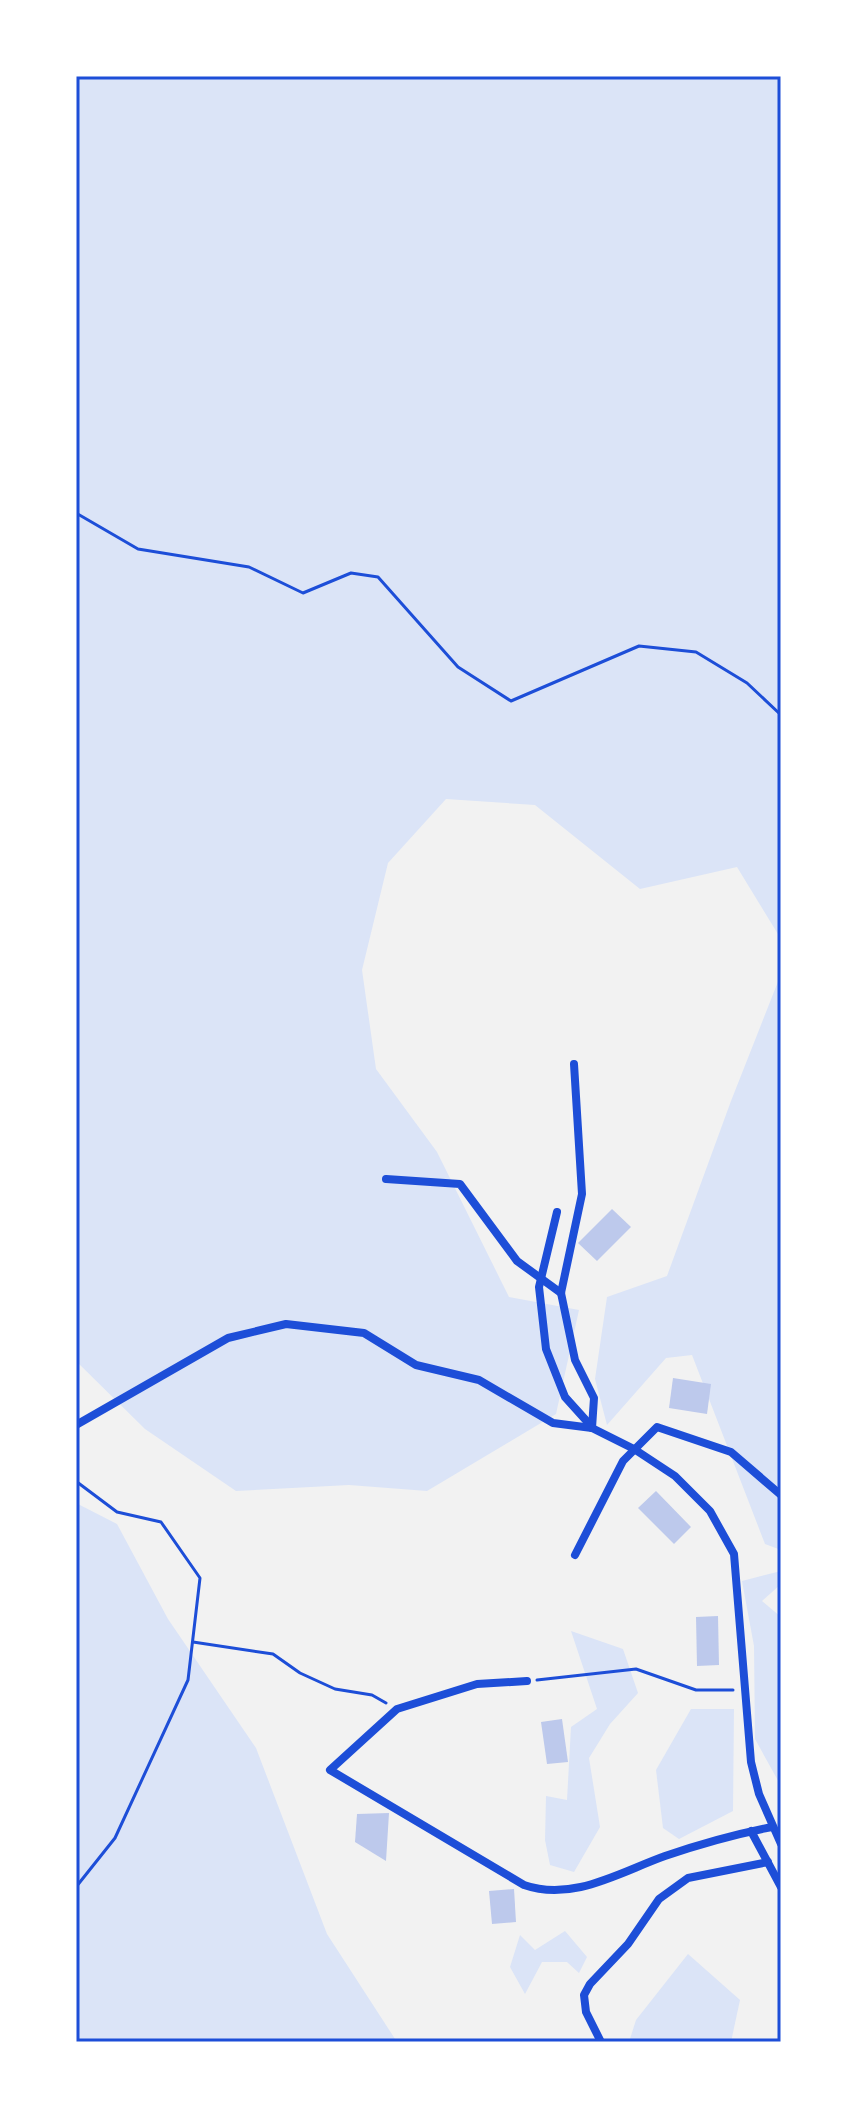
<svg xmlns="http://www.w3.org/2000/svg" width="857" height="2118" font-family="'Fira Sans',sans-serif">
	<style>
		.green { fill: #dbe4f7 }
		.building { fill: #bdc9ec }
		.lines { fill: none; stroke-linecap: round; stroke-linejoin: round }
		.path { stroke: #1d4ed8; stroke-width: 3 }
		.minor { stroke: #1d4ed8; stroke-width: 8 }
		.neatline { fill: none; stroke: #1d4ed8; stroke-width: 3 }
	</style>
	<rect width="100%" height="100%" fill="#f2f2f2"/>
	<g class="green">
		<polygon points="76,76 781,76 781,939 737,867 640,889 535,805 446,799 388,863 362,970 376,1069 437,1152 509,1297 579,1310 556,1414 427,1491 349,1485 236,1491 145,1429 76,1361"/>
		<polygon points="781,974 781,1550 765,1544 692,1355 666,1358 607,1425 595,1379 607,1297 667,1276 731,1101"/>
		<polygon points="76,1503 117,1524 168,1619 256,1748 327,1934 397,2042 76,2042"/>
		<polygon points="781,1571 780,1585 762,1601 781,1617 781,1786 755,1739 754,1646 742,1581"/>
		<polygon points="571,1631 623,1649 638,1693 610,1724 589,1758 600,1827 574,1872 550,1865 545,1840 546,1796 567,1800 571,1727 597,1709"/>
		<polygon points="691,1709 734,1709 733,1811 679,1839 663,1828 656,1770"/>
		<polygon points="565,1931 587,1957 579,1973 567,1962 542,1962 525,1994 510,1967 520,1935 535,1950"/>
		<polygon points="688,1954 740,2000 731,2042 629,2042 636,2020"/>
	</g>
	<g class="building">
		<polygon points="612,1209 631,1227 597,1261 578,1243"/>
		<polygon points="673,1378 711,1384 707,1414 669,1408"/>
		<polygon points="656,1491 691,1527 674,1544 638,1508"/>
		<polygon points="718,1616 719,1665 697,1666 696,1617"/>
		<polygon points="562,1719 568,1762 547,1764 541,1722"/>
		<polygon points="389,1813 386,1861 355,1842 357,1814"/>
		<polygon points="514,1889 516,1922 492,1924 489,1891"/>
	</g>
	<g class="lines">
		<g class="path">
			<polyline points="76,513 138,549 249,567 303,593 351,573 378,577 458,667 511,701 639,646 696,652 747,683 781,715"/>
			<polyline points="76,1466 77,1482 117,1512 161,1522 200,1578 188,1680 115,1838 76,1887"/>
			<polyline points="193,1642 273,1654 300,1673 335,1689 372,1695 386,1703"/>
			<polyline points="537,1680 636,1669 696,1690 733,1690"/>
		</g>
		<g class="minor">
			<polyline points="574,1064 582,1194 561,1293 575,1360 594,1398 592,1428"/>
			<polyline points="386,1179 460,1184 517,1261 561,1293"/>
			<polyline points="557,1212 539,1287 546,1349 565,1397 592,1427"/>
			<polyline points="76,1425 228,1338 286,1324 364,1333 416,1365 479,1380 553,1423 592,1428 634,1449 675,1476 710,1511 734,1554 751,1762 759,1794 781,1844"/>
			<polyline points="575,1555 623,1461 657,1427 731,1452 781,1495"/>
			<path d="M527,1681l-50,3 -80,25 -67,61 194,115c49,17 96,-13 141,-29 35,-12 71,-22 107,-29"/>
			<polyline points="751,1831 781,1887"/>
			<polyline points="601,2042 586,2012 584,1995 590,1984 628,1944 659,1899 688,1878 768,1862"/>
		</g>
	</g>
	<rect width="857" height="2118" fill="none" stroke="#ffffff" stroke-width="156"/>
	<rect x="78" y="78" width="701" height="1962" class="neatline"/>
</svg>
